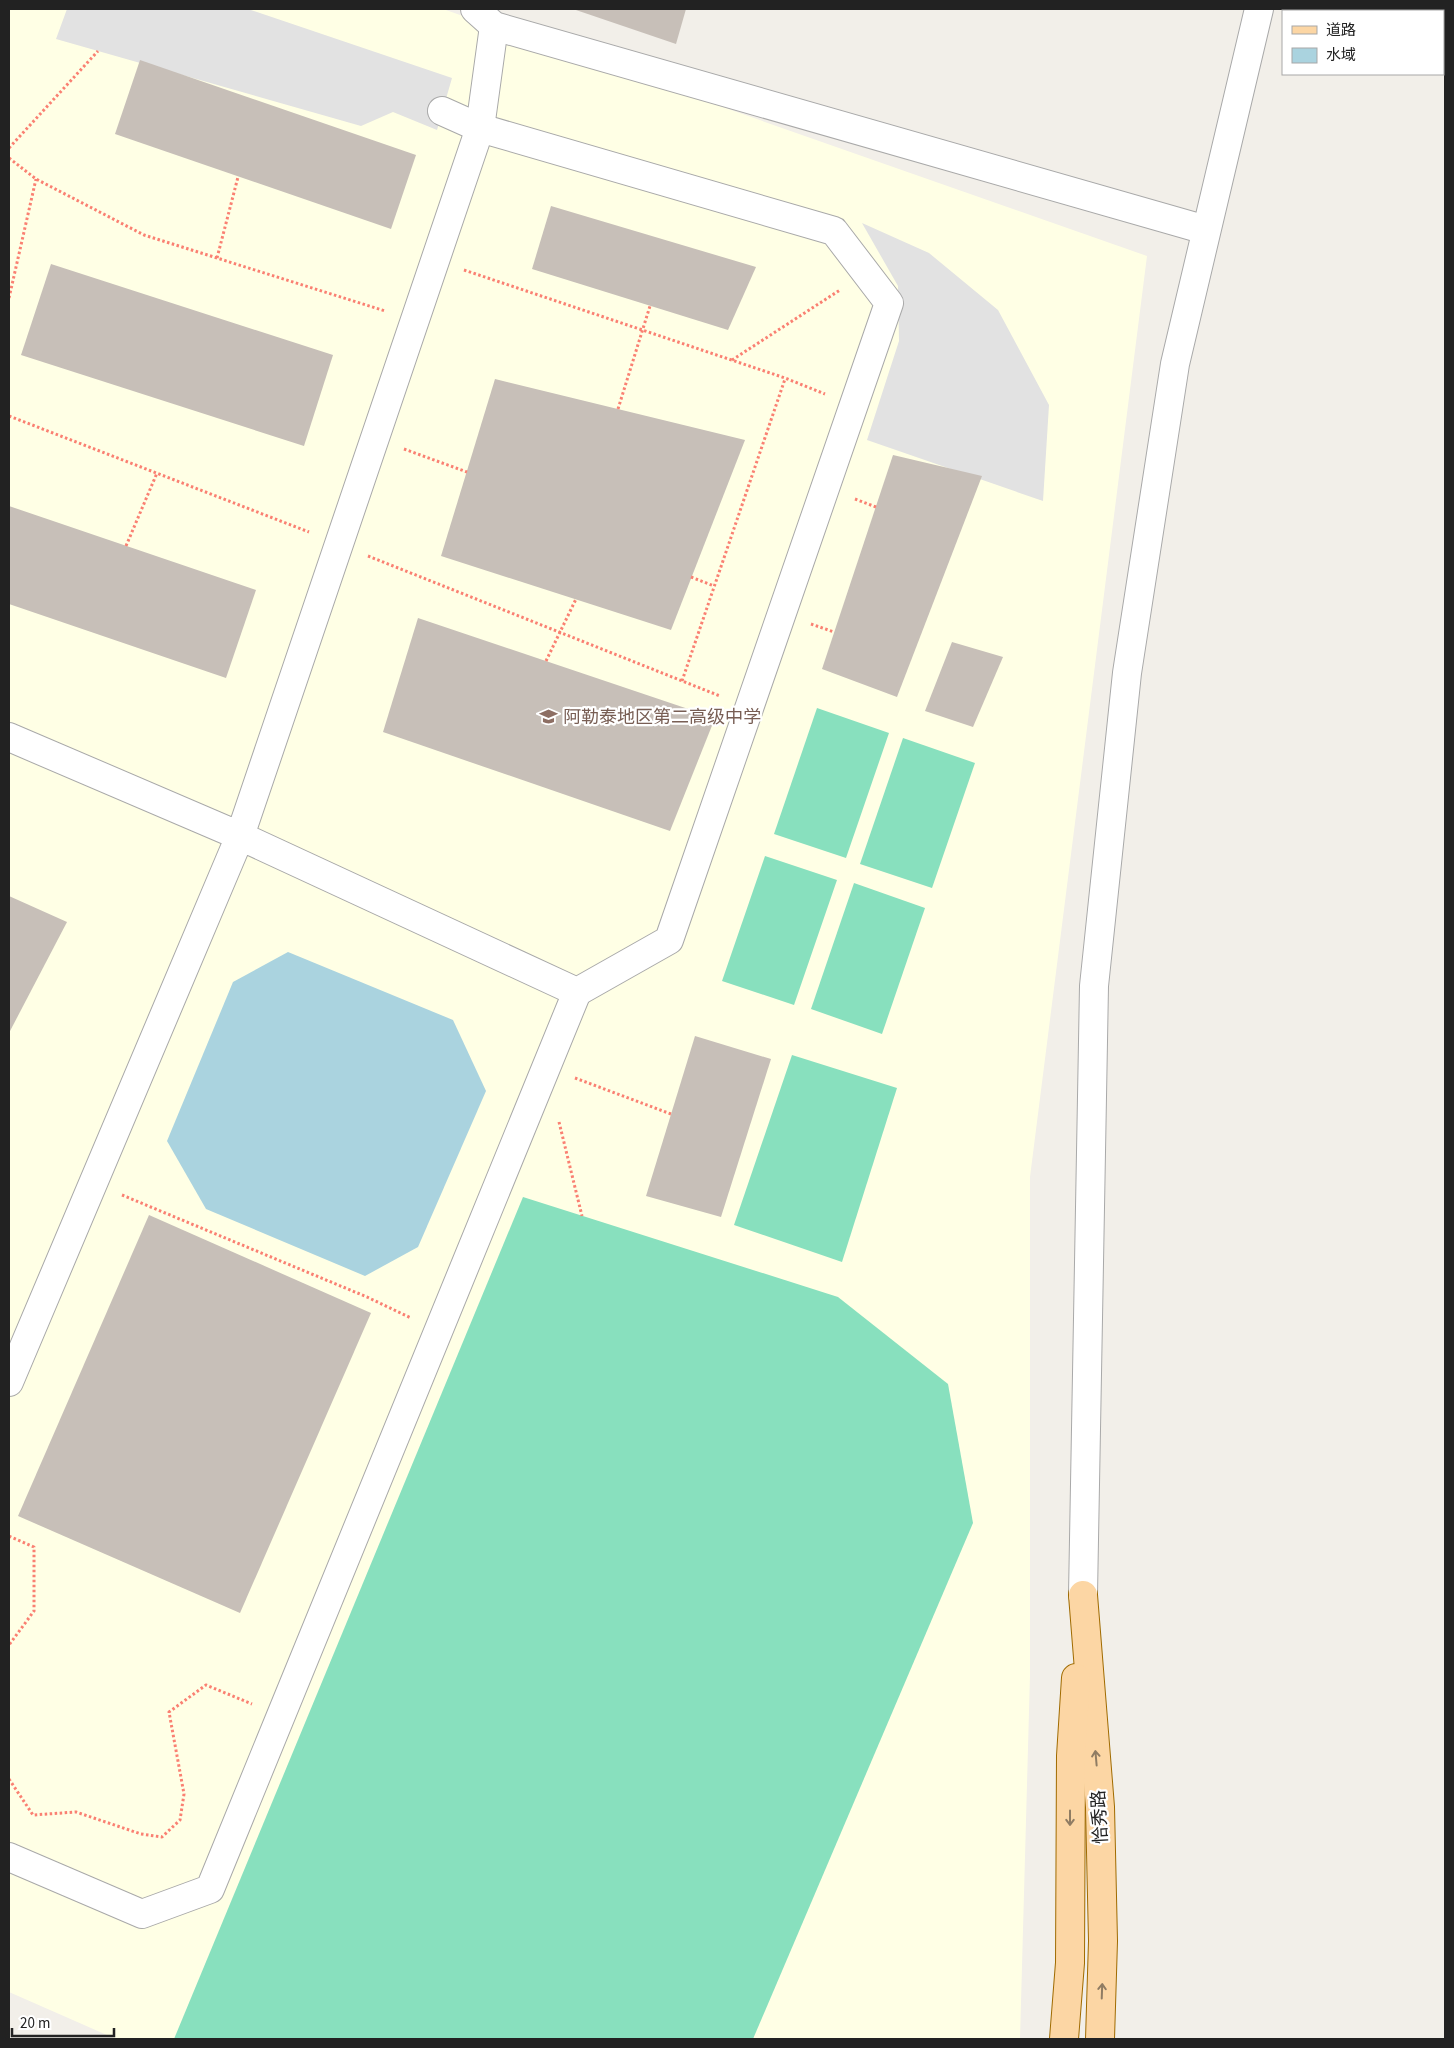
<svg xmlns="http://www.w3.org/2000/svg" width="1454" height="2048" font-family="'Source Sans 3','Noto Sans SC',sans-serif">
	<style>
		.education { fill: #ffffe5 }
		.pitch { fill: #88e0be }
		.parking { fill: #e2e2e2 }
		.water { fill: #aad3df }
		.building { fill: #c7bfb8 }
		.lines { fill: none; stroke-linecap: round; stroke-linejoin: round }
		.minor-casing { stroke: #a9a9a9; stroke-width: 30 }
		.major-casing { stroke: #a06b00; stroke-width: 30 }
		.path { stroke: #fa8072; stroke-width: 3; stroke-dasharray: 2.5 2.5; stroke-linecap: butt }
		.minor { stroke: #fff; stroke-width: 28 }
		.major { stroke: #fcd6a4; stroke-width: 28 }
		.oneway { stroke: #8f7c63 }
		.labels { text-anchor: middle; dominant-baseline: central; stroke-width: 4.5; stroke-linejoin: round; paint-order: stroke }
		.education-label { font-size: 18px; fill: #785e54; stroke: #fff; text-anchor: start }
		.street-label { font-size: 18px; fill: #222; stroke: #fff }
	</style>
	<rect width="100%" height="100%" fill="#f2efe9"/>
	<polygon class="education" points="9,9 443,9 1147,256 1030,1177 1030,1675 1020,2039 116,2039 9,1992"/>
	<g class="pitch">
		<polygon points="817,708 889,733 846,858 774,834"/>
		<polygon points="903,738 975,763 932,888 860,864"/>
		<polygon points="765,856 837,880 794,1005 722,981"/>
		<polygon points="854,883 925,908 882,1034 811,1009"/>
		<polygon points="792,1055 897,1088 842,1262 734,1225"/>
		<polygon points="523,1197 838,1297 948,1384 973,1523 753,2039 174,2039"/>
	</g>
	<g class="parking">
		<polygon points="67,9 248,9 452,78 437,130 393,112 361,126 56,39"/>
		<polygon points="862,223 929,253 998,310 1049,405 1043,501 867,440 899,341 898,286"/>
	</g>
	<polygon class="water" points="288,952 453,1020 486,1091 418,1247 365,1276 206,1209 167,1141 233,982"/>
	<g class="building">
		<polygon points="573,9 686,9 676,44"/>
		<polygon points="140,60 416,155 391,229 115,134"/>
		<polygon points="551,206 756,267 728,330 532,269"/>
		<polygon points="51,264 333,355 304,446 21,355"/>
		<polygon points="495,379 745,440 671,630 441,556"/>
		<polygon points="893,455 982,476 897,697 822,669"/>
		<polygon points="9,506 256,590 226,678 9,604"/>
		<polygon points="418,618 715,718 670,831 383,732"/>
		<polygon points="952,642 1003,657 973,727 925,711"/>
		<polygon points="9,896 67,922 9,1033"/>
		<polygon points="695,1036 771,1059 721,1217 646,1196"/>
		<polygon points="149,1215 371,1313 240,1613 18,1516"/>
	</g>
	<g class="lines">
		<defs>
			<g id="minor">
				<polyline points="475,9 494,26 1206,230"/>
				<polyline points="442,111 480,128 494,26"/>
				<polyline points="9,737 240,836 577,992 669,940 889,303 834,231 480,128 240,836 9,1382"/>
				<polyline points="1083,1595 1094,986 1127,673 1175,364 1259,9"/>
				<polyline points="9,1857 142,1914 210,1889 577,992"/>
			</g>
			<g id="major">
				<polyline points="1083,1595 1100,1807 1103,1941 1100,2039"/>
				<polyline points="1064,2039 1070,1963 1071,1756 1076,1678"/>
			</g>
		</defs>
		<use href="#minor" class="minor-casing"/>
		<use href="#major" class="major-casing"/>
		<g class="path">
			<polyline points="9,148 98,51"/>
			<polyline points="9,158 36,179 144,235 385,311"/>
			<polyline points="217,258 238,177"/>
			<polyline points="464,270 785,378 825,394"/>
			<polyline points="9,298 36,179"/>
			<polyline points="732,360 840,290"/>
			<polyline points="618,409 650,306"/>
			<polyline points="9,416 309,532"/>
			<polyline points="404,449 467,472"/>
			<polyline points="855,499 876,507"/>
			<polyline points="126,546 157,473"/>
			<polyline points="368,556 720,696"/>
			<polyline points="691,577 714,586"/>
			<polyline points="811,624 834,632"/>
			<polyline points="546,661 576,599"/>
			<polyline points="682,681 785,379"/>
			<polyline points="575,1078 671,1114"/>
			<polyline points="559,1122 582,1216"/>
			<polyline points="122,1195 367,1297 411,1318"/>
			<polyline points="9,1536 34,1547 34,1611 9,1645"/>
			<polyline points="9,1779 33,1815 76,1812 141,1834 162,1837 180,1820 184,1794 169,1712 206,1685 252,1704"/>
		</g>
		<use href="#minor" class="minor"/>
		<use href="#major" class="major"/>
	</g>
	<defs><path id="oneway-shaft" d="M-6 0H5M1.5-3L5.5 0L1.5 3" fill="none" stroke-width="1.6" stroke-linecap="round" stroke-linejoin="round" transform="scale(1.25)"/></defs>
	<g class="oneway">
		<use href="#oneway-shaft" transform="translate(1096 1758) rotate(-95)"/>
		<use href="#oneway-shaft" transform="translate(1070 1818) rotate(90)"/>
		<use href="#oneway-shaft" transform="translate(1102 1991) rotate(-88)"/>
	</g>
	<defs>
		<symbol id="school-bare" viewBox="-9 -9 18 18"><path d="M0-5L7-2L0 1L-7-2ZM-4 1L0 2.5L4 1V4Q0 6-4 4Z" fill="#8d6e63" stroke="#fff" stroke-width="2.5" paint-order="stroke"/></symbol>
	</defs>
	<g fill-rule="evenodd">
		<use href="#school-bare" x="536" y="704" width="25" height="25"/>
	</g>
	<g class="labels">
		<g class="education-label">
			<text x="563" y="717">阿勒泰地区第二高级中学</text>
		</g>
		<g class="street-label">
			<text transform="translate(1100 1817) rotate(-93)">恰秀路</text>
		</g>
	</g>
	<rect width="1454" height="2048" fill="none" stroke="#222222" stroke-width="20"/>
	<rect x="1282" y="10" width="162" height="65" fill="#ffffff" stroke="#a7a7a7"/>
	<rect x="1292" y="26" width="25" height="8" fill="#fcd6a4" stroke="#a7a7a7"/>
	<text x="1326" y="35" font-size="15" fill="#222222">道路</text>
	<rect x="1292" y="48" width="25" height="15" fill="#aad3df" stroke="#a7a7a7"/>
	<text x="1326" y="60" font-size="15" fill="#222222">水域</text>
	<path d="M12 2028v8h102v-8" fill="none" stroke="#222222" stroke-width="2.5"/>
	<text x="20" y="2028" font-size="15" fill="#222222" stroke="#ffffff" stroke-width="4" paint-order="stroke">20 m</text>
</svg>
